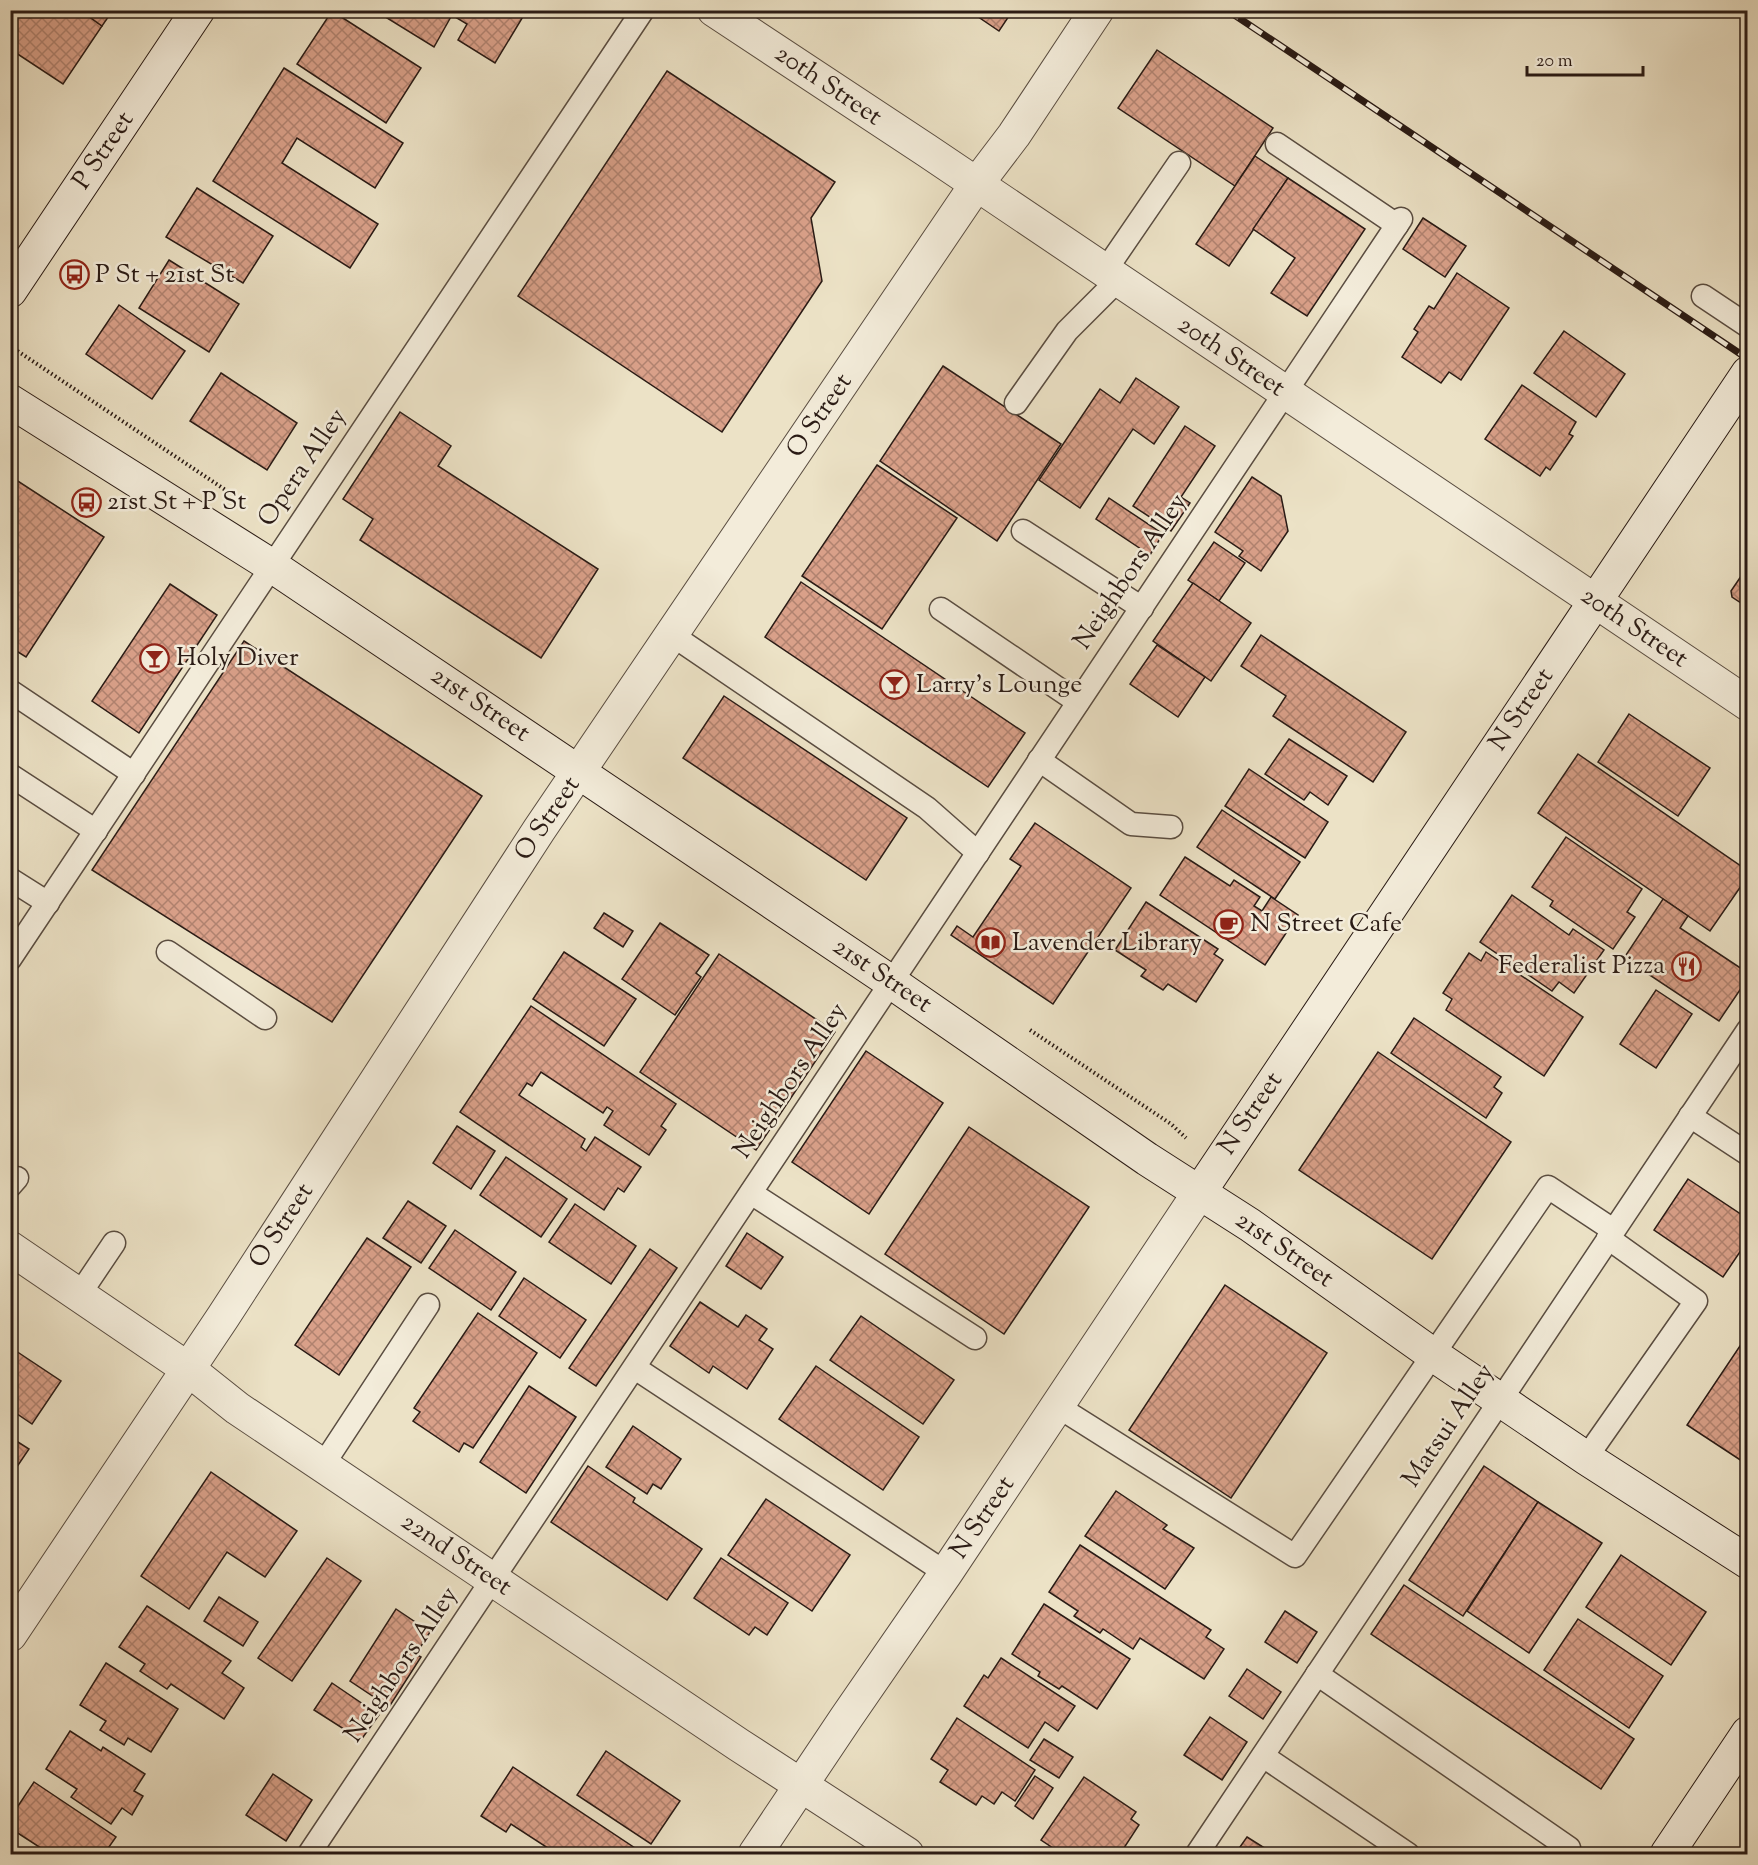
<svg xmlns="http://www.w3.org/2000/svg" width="1758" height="1865" font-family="'Sorts Mill Goudy',serif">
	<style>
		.building { fill: url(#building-cross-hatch); stroke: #2a1b15; stroke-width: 1.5 }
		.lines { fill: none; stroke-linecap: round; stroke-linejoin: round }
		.lane-casing { stroke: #5a4d41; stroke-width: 25 }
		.street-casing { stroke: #5a4d41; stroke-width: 35 }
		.secondary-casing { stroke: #2a1b15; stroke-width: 35 }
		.path { stroke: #2a1b15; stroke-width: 4; stroke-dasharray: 1.5 3; stroke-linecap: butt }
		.lane { stroke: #f3ecda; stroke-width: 22 }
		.street { stroke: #f3ecda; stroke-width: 33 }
		.secondary { stroke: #f3ecda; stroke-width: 33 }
		.rail-casing { stroke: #2a1b15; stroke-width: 7 }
		.rail { stroke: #f3ecda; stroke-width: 4.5; stroke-dasharray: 14; stroke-linecap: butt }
		.labels { text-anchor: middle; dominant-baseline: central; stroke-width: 5; stroke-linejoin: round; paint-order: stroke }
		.street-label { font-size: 26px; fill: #2a1b15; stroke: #f3ecda }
		.poi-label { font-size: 26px; fill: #2a1b15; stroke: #f3ecda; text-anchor: start }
	</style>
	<defs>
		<pattern id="building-cross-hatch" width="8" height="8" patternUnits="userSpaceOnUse" patternTransform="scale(1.5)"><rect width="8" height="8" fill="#d9a089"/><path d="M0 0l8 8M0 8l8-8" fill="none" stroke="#b0826f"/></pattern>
	</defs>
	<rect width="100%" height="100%" fill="#ece2c6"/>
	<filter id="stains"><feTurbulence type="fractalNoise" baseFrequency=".00333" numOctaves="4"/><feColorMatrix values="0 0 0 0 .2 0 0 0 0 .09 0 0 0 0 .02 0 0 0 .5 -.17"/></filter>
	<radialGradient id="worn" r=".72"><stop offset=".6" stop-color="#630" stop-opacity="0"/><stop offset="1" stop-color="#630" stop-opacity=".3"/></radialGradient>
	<g class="building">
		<polygon points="10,10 80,10 102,26 63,84 10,49"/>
		<polygon points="80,10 113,10 102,26"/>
		<polygon points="374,10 527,10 495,63 458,40 467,24 452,15 434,47"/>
		<polygon points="968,10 1013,10 999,31"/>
		<polygon points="332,11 421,68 386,123 297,64"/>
		<polygon points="1157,50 1273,128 1235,186 1118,108"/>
		<polygon points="284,68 403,143 375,188 297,138 282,163 378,224 350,268 213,181"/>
		<polygon points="667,71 835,182 811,218 822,281 722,432 518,296"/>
		<polygon points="1255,156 1288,178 1229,266 1196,244"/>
		<polygon points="1288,178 1365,229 1307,316 1271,293 1295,258 1253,229"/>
		<polygon points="197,188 273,236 243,283 166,237"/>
		<polygon points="1423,218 1466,246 1445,277 1403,249"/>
		<polygon points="169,260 239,304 209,352 139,308"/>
		<polygon points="1457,273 1509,308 1461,380 1449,372 1441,383 1402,357 1418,332 1414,329 1429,306 1434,309"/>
		<polygon points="119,305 185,351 152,399 86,354"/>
		<polygon points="1564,331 1625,374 1596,417 1534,373"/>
		<polygon points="943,366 1061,444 997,541 880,461"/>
		<polygon points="221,373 297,423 267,470 190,421"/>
		<polygon points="1136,378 1179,407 1154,444 1133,429 1080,508 1039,480 1100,389 1120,403"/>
		<polygon points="1522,385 1576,422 1569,434 1573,436 1550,470 1546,467 1540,476 1485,439"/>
		<polygon points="400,412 451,446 438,466 598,569 541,658 360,540 373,519 343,499"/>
		<polygon points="1185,426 1215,446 1181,497 1190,503 1171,531 1133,506"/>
		<polygon points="877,465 957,518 882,629 802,576"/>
		<polygon points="10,476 104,537 26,657 10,647"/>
		<polygon points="1252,477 1281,496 1288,531 1261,571 1239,556 1243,551 1215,532"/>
		<polygon points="1109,498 1163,534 1150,555 1096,519"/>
		<polygon points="1214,542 1245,563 1219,601 1188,580"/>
		<polygon points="1748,566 1748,601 1741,603 1732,597 1731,591"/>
		<polygon points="801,582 1025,733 988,787 765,637"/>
		<polygon points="1193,583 1251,623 1211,681 1153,641"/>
		<polygon points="170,584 217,615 139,733 92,701"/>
		<polygon points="1261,635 1406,732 1373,782 1273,716 1286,696 1241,666"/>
		<polygon points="244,641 482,796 332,1022 92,870"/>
		<polygon points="1157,645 1205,677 1178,717 1130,684"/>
		<polygon points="724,696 907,818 866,880 683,758"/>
		<polygon points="1629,714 1710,768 1678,816 1598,762"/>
		<polygon points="1289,739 1347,776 1328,805 1310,792 1304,800 1265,774"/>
		<polygon points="1578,754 1748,871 1748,876 1710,931 1538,813"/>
		<polygon points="1249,769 1328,822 1305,858 1225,806"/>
		<polygon points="1222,810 1300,862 1275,899 1197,847"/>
		<polygon points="1035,823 1131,888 1053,1004 951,935 957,926 973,937 1021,866 1010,859"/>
		<polygon points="1566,837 1642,889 1627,912 1635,917 1613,949 1550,906 1553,901 1532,887"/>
		<polygon points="1185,857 1230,886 1234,880 1260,897 1254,906 1262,911 1271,897 1298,915 1265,965 1160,895"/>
		<polygon points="1512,895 1569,935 1573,929 1604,950 1574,993 1559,982 1552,991 1480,942"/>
		<polygon points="1663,899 1688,916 1680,928 1748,973 1748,978 1719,1021 1624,958"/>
		<polygon points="1146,902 1218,949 1214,954 1223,960 1196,1002 1168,984 1163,990 1141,976 1146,970 1115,950"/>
		<polygon points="604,913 633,931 623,947 594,928"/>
		<polygon points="660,923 709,955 696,973 701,977 675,1015 622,979"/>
		<polygon points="564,952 636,999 604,1046 533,999"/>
		<polygon points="1486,952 1583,1017 1544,1076 1446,1010 1452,999 1443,993 1469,953 1481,961"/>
		<polygon points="719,954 835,1032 756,1150 640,1072"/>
		<polygon points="1656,990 1692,1014 1656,1068 1620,1044"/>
		<polygon points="531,1006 676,1104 661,1126 666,1130 649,1155 604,1125 613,1111 607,1107 603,1113 541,1072 532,1086 527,1083 519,1095 585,1139 581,1147 586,1151 595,1137 641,1167 624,1192 618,1188 604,1210 460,1112"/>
		<polygon points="1414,1018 1501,1077 1494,1087 1502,1093 1486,1118 1391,1053"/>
		<polygon points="866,1051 943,1103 869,1214 792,1162"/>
		<polygon points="1378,1052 1511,1142 1432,1259 1299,1170"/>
		<polygon points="457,1126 495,1151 471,1189 433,1163"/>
		<polygon points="969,1127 1089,1207 1004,1334 885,1254"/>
		<polygon points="506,1157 567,1199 541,1237 480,1195"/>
		<polygon points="1688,1179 1748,1219 1748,1240 1723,1277 1654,1230"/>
		<polygon points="408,1201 446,1226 421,1263 383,1238"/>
		<polygon points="575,1204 636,1246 611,1284 549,1242"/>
		<polygon points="455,1230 516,1272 491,1310 429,1268"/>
		<polygon points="747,1233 783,1257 761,1289 726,1266"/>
		<polygon points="367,1238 411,1267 339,1375 295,1345"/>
		<polygon points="650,1249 677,1268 596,1386 569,1368"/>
		<polygon points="524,1278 586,1320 560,1358 499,1316"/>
		<polygon points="1225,1285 1327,1353 1231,1498 1129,1430"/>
		<polygon points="700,1302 738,1327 746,1315 767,1329 759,1340 773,1349 747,1389 713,1366 709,1373 670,1346"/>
		<polygon points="478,1313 537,1353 473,1448 464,1443 459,1452 413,1421 420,1412 414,1408"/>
		<polygon points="861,1316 954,1380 923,1424 830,1360"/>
		<polygon points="1748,1334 1748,1465 1687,1425"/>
		<polygon points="10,1347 61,1381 32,1424 10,1409"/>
		<polygon points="816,1366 919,1437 883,1490 779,1419"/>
		<polygon points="529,1386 576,1417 526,1493 480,1462"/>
		<polygon points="633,1426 681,1459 661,1489 653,1484 647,1494 606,1467"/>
		<polygon points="10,1437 29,1449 10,1477"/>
		<polygon points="588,1466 635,1498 633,1502 702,1549 667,1600 551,1522"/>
		<polygon points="1484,1466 1538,1502 1463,1616 1409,1580"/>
		<polygon points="211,1472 297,1531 265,1577 227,1552 189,1609 141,1576"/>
		<polygon points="1116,1491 1167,1525 1163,1529 1194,1548 1165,1589 1085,1536"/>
		<polygon points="766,1499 850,1555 812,1611 728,1555"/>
		<polygon points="1538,1502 1602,1543 1529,1653 1467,1611"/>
		<polygon points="1080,1545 1211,1630 1206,1637 1224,1649 1204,1679 1140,1638 1133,1649 1103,1629 1100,1633 1074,1616 1078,1611 1049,1592"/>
		<polygon points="1621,1555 1706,1612 1671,1665 1586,1607"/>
		<polygon points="327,1558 361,1581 292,1681 258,1658"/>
		<polygon points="721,1558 788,1603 767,1635 755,1627 749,1635 694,1598"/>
		<polygon points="1404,1585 1634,1739 1601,1789 1371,1634"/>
		<polygon points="219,1597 258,1622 243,1646 204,1621"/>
		<polygon points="1044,1604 1130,1659 1097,1709 1062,1686 1059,1689 1038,1676 1040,1672 1012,1654"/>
		<polygon points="147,1606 231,1661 222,1673 244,1688 224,1719 171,1684 167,1689 140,1671 145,1664 119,1647"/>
		<polygon points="396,1609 430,1632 416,1654 421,1657 389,1707 350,1681"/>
		<polygon points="1285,1611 1317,1632 1297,1663 1265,1642"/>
		<polygon points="1578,1619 1663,1676 1629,1728 1544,1670"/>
		<polygon points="1001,1658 1075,1706 1058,1731 1045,1722 1028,1748 964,1706 984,1675 988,1678"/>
		<polygon points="106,1663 178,1709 151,1752 128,1738 124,1745 100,1730 106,1721 80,1705"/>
		<polygon points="1247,1669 1281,1692 1263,1719 1229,1696"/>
		<polygon points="332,1683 379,1715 361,1740 314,1710"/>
		<polygon points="1210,1717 1247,1742 1222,1780 1184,1755"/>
		<polygon points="957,1718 1035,1770 1015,1801 1002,1792 994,1804 982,1796 976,1805 940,1782 948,1770 931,1759"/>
		<polygon points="70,1731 101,1751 103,1747 145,1774 134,1791 143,1796 132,1815 122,1808 111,1824 71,1797 77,1789 46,1769"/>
		<polygon points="1044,1739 1073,1757 1059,1778 1030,1760"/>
		<polygon points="606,1751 680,1801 651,1844 577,1795"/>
		<polygon points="513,1767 644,1854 557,1854 511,1824 506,1832 481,1816"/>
		<polygon points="273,1774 312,1800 286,1841 246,1815"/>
		<polygon points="1035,1776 1053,1788 1033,1819 1015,1806"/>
		<polygon points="1084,1777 1136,1812 1131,1819 1139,1825 1120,1854 1062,1854 1041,1840"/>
		<polygon points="34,1782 116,1837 104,1854 50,1854 10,1828 10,1818"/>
		<polygon points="1247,1837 1274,1854 1235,1854"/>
	</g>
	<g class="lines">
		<defs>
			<g id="lane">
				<polyline points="1277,144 1397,225"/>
				<polyline points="1105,271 1179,163"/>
				<polyline points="1703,296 1748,326"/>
				<polyline points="1016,403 1067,331 1118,280"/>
				<polyline points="1023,531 1142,608"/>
				<polyline points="941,609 1078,702"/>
				<polyline points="672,635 927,808 978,853"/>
				<polyline points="10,691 134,774"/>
				<polyline points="1039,760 1131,824 1171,827"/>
				<polyline points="10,775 96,831"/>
				<polyline points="10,879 48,903"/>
				<polyline points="168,952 265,1018"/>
				<polyline points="10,959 643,10"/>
				<polyline points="1690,1116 1748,1154"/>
				<polyline points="10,1186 17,1178"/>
				<polyline points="751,1193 975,1338"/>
				<polyline points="79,1295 114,1243"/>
				<polyline points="635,1368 946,1573"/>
				<polyline points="1057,1406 1295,1556 1548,1187 1613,1230"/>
				<polyline points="1586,1458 1696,1301 1608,1238"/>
				<polyline points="323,1465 428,1305"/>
				<polyline points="1317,1674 1569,1848"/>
				<polyline points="1263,1756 1408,1854"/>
				<polyline points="309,1854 1401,219"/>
				<polyline points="1197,1854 1748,1030"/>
			</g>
			<g id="street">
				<polyline points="714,10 926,150 1748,704"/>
				<polyline points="10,1248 188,1369 237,1408 739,1745 907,1854"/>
				<polyline points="10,1635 223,1317 539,830 976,185 1014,135 1097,10"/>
				<polyline points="755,1854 846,1718 946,1573 1199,1193"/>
			</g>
			<g id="secondary">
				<polyline points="10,291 198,10"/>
				<polyline points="10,401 272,566 891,982 1147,1159 1250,1225 1432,1354 1586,1458 1748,1562"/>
				<polyline points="1199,1193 1748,373"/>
				<polyline points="1667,1854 1748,1733"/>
			</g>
		</defs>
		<use href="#lane" class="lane-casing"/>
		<use href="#street" class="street-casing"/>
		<use href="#secondary" class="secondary-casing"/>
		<g class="path">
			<polyline points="10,346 227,491"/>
			<polyline points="1030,1030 1171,1124 1186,1138"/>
		</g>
		<use href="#lane" class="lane"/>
		<use href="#street" class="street"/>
		<use href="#secondary" class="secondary"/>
		<defs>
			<polyline id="rail" points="1227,10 1748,359"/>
		</defs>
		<use href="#rail" class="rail-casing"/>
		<use href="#rail" class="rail"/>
	</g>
	<defs>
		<symbol id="bus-ring" viewBox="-11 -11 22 22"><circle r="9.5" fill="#f3ecda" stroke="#8f2418" stroke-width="1.5"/><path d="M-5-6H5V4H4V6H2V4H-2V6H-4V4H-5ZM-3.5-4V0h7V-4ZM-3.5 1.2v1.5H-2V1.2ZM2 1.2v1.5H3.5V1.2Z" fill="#8f2418"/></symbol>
		<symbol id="bar-ring" viewBox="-11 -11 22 22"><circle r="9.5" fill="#f3ecda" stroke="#8f2418" stroke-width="1.5"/><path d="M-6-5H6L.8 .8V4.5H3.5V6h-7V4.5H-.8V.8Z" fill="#8f2418"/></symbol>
		<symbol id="cafe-ring" viewBox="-11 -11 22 22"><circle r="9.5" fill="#f3ecda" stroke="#8f2418" stroke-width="1.5"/><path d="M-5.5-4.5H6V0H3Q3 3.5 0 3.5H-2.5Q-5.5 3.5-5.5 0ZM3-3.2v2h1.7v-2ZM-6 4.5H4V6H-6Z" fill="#8f2418"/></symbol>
		<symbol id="library-ring" viewBox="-11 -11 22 22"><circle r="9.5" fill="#f3ecda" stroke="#8f2418" stroke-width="1.5"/><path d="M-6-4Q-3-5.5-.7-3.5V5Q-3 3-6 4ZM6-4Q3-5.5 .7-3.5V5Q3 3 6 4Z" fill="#8f2418"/></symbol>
		<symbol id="restaurant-ring" viewBox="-11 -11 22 22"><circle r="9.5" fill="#f3ecda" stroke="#8f2418" stroke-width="1.5"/><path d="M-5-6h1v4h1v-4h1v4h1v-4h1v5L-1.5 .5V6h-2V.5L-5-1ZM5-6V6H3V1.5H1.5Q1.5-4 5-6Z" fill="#8f2418"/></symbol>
	</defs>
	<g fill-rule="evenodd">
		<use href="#bus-ring" x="58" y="258" width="33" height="33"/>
		<use href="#bus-ring" x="70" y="486" width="33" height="33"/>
		<use href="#bar-ring" x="138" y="642" width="33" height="33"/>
		<use href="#bar-ring" x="878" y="668" width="33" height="33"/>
		<use href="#cafe-ring" x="1212" y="908" width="33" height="33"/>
		<use href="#library-ring" x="974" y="926" width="33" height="33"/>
		<use href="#restaurant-ring" x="1670" y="950" width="33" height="33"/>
	</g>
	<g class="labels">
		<g class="street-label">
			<text transform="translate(828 86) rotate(34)">20th Street</text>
			<text transform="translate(104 151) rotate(-56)">P Street</text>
			<text transform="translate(1231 357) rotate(34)">20th Street</text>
			<text transform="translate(820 416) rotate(-56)">O Street</text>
			<text transform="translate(303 468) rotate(-56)">Opera Alley</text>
			<text transform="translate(1131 572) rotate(-56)">Neighbors Alley</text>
			<text transform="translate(1634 628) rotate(34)">20th Street</text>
			<text transform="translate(480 705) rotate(34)">21st Street</text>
			<text transform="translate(1522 710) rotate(-56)">N Street</text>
			<text transform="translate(548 819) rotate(-56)">O Street</text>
			<text transform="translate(882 976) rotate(34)">21st Street</text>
			<text transform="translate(791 1081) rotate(-56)">Neighbors Alley</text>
			<text transform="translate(1251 1114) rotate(-56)">N Street</text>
			<text transform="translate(282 1226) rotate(-57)">O Street</text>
			<text transform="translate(1284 1250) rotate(35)">21st Street</text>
			<text transform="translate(1449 1426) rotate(-56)">Matsui Alley</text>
			<text transform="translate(983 1518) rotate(-56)">N Street</text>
			<text transform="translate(456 1555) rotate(34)">22nd Street</text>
			<text transform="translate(402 1665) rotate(-56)">Neighbors Alley</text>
		</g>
		<g class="poi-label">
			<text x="95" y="275">P St + 21st St</text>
			<text x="107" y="502">21st St + P St</text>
			<text x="176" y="658">Holy Diver</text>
			<text x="916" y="685">Larry’s Lounge</text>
			<text x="1250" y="924">N Street Cafe</text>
			<text x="1012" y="943">Lavender Library</text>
			<text x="1665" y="966" text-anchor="end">Federalist Pizza</text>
		</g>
	</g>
	<rect width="1758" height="1865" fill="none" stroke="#ece2c6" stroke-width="36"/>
	<rect x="12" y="12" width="1734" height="1841" fill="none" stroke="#2a1b15" stroke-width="3"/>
	<rect x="18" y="18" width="1722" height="1829" fill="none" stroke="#2a1b15" stroke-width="1.5"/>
	<path d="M1527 66v9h116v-9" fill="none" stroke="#2a1b15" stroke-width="3"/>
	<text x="1536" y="66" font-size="18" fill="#2a1b15" stroke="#f3ecda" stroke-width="4.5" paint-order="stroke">20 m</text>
	<rect width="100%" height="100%" filter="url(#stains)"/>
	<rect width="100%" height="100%" fill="url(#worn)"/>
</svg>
